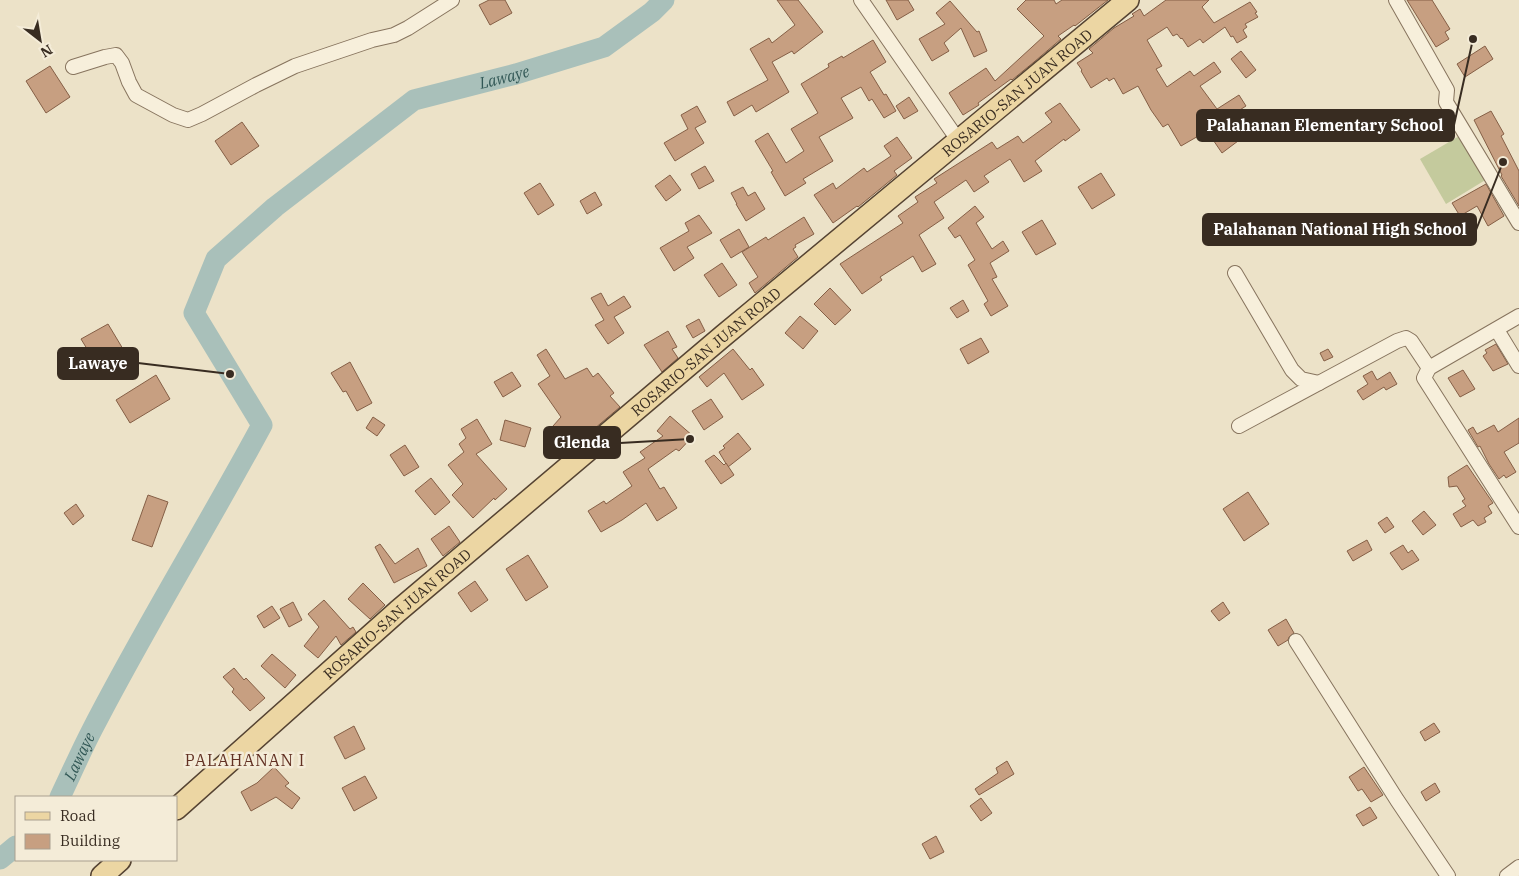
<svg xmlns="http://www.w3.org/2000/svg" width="1519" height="876" font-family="'IBM Plex Serif',serif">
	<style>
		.pitch { fill: #c4ca9d }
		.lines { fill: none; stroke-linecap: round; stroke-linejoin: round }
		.river { stroke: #a9c0ba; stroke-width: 21 }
		.building { fill: #c79f81; stroke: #855f46 }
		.street-casing { stroke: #87745e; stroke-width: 16 }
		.primary-casing { stroke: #554332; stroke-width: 24 }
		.street { stroke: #f7efdb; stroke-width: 14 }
		.primary { stroke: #ecd6a3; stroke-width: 21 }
		.labels { text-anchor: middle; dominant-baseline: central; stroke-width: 5; stroke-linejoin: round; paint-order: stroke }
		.street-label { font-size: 15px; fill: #382c21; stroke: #f4ecd8 }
		.water-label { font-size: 16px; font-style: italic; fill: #315755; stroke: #f4ecd8 }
		.neighbourhood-label { font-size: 16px; letter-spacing: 1px; fill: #623123; stroke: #f4ecd8 }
		.leader { fill: none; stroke: #382c21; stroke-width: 2 }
		.callout-dot { fill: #382c21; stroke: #f4ecd8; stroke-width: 2 }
		.callout { fill: #382c21; stroke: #382c21; stroke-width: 2 }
		.callout-label { font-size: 16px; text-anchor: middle; font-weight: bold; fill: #fff }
	</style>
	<rect width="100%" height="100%" fill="#ece2c8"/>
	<polygon class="pitch" points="1461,135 1487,179 1446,204 1420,159"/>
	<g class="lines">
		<g class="river">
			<path id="s1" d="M60,797c11,-23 21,-46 33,-69 53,-103 114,-201 169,-303l-68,-112 22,-54 59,-52 139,-107 102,-26 88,-27 48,-35 12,-12"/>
			<polyline points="0,859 16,846"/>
		</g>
	</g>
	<g class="building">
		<polygon points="489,0 505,0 512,13 490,25 479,5"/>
		<polygon points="777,0 798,0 823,32 794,54 792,51 772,62 789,92 756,112 752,105 734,116 727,102 768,80 750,49 769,38 772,43 795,25"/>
		<polygon points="886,0 908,0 914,10 897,20"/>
		<polygon points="1026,0 1054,0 1056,4 1062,0 1108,0 1075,26 1074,25 1058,36 1061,39 1034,62 1012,80 1011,79 978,103 979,105 963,115 949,93 986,68 995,81 1044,36 1017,9"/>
		<polygon points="1166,0 1209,0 1202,7 1214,23 1250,2 1257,12 1255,13 1258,17 1245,24 1247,27 1243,30 1247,37 1237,43 1233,36 1231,37 1225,27 1203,43 1200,39 1188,47 1182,38 1181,39 1177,34 1173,36 1167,27 1147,40 1162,66 1156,69 1167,87 1190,71 1194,76 1214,62 1221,72 1200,86 1217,109 1239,95 1246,106 1224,120 1238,141 1222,153 1207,131 1181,146 1168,124 1163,127 1151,110 1138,86 1123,94 1114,78 1109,81 1107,78 1091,88 1081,71 1082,70 1077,63 1093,53 1089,49 1114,28 1134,16 1132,14 1140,9 1144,16"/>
		<polygon points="1407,0 1432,0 1450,29 1445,32 1449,39 1436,47"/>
		<polygon points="950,1 977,32 979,31 987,51 974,57 961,28 944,43 949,51 932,61 919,39 945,24 936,13"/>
		<polygon points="873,40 886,62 870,72 884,95 886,94 896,111 884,118 872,99 869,101 861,87 841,98 853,118 819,137 833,161 803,179 806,183 785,196 771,172 773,171 755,141 768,133 786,163 804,151 791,129 818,113 801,84 829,67 828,64 842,56 843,58"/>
		<polygon points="1485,46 1493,59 1465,77 1457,64"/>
		<polygon points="1241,51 1256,70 1246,78 1231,59"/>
		<polygon points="50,66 70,97 46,113 26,81"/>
		<polygon points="909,97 918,111 904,119 896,106"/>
		<polygon points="1060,103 1080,130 1065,141 1064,139 1035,161 1042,171 1024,182 1010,159 984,176 989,182 974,192 966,180 934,202 944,218 919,235 936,264 922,272 913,256 880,277 882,280 862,294 840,264 903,223 898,216 918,202 915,197 937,183 934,179 992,142 997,149 1018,136 1023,143 1052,122 1045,113"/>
		<polygon points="697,106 706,122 695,128 704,143 675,161 664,143 688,129 681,115"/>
		<polygon points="1491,111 1504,134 1501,136 1519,171 1519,206 1501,176 1502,175 1474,120"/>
		<polygon points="242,122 259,146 231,165 215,141"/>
		<polygon points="897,137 912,158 894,171 897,175 858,207 857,206 833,223 814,195 833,183 836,189 864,168 867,172 891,156 884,146"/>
		<polygon points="705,166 714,181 699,189 691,174"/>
		<polygon points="1101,173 1115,195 1092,209 1078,187"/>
		<polygon points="670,175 681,190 666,201 655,186"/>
		<polygon points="540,183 554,205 538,215 524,193"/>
		<polygon points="1486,184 1504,216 1488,226 1477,206 1460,216 1452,203"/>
		<polygon points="743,187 748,196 755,192 765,209 746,221 736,204 737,204 731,193"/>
		<polygon points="595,192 602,205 587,214 580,201"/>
		<polygon points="975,206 984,217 976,223 992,249 1003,241 1009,251 990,263 997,277 992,279 1008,306 991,316 984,304 988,301 968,265 975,260 960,235 955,238 948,228"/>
		<polygon points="699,215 712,233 687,247 694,258 674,271 660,248 689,231 685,223"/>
		<polygon points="804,217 814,234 795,245 796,247 793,249 798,257 755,293 749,283 758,277 742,252 766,237 768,240"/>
		<polygon points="1042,220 1056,244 1036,255 1022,232"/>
		<polygon points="739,229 749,247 731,258 720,240"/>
		<polygon points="722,263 737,285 719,297 704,275"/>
		<polygon points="830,288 851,310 835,325 814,304"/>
		<polygon points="601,293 608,306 624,296 631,307 614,317 624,333 608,344 595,325 604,320 591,298"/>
		<polygon points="963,300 969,311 957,318 950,308"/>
		<polygon points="800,316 818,331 803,349 785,333"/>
		<polygon points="699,319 705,331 693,338 686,326"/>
		<polygon points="108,324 129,359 103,375 81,339"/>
		<polygon points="668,331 677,347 672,349 678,358 662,372 644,345"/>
		<polygon points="981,338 989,352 968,364 960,349"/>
		<polygon points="1496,344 1508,364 1493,371 1483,356 1487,353 1485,350"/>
		<polygon points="546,349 565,379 587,368 593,377 598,373 614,393 610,396 620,407 581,440 573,431 559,447 545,435 561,417 538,384 550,376 537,355"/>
		<polygon points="733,349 750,370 752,368 764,385 742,400 724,373 707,387 699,377"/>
		<polygon points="1328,349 1333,357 1324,361 1320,353"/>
		<polygon points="350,362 372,403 357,411 346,391 343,392 331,373"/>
		<polygon points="1463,370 1475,389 1460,397 1448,378"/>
		<polygon points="1372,371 1377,380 1390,372 1397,384 1386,390 1384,387 1363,400 1357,391 1368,384 1363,376"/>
		<polygon points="512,372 521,386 503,397 494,382"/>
		<polygon points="156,375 170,399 130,423 116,400"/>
		<polygon points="711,399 723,417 704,430 692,411"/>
		<polygon points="670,416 693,436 679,451 676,449 648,469 660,489 664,487 677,508 657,521 646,503 622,520 601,532 588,511 604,501 606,504 632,486 623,472 645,458 640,452 663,436 657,431"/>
		<polygon points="373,417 385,425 377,436 366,428"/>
		<polygon points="1519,418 1519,443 1504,452 1516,472 1506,478 1504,475 1499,479 1489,464 1480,446 1478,447 1468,430 1473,427 1477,434 1494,425 1498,432"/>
		<polygon points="477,419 492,444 476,454 507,489 495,500 494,498 473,518 452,495 463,484 448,465 464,452 459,444 466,438 461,429"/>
		<polygon points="505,420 531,428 525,447 500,440"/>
		<polygon points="738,433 751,449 728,467 719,452 725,448 723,446"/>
		<polygon points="405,445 419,467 404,476 390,455"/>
		<polygon points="714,455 724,465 726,463 734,475 721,484 705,461"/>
		<polygon points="1467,465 1493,503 1488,506 1492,513 1484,518 1486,522 1478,526 1473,520 1461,527 1453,514 1466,506 1462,501 1465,499 1457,486 1449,487 1448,477"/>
		<polygon points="431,478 450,502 435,515 415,491"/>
		<polygon points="1248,492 1269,524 1244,541 1223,509"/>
		<polygon points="148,495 168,502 152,547 132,540"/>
		<polygon points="76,504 84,516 73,525 64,513"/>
		<polygon points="1424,511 1436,525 1423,535 1412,521"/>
		<polygon points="1387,517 1394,527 1385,533 1378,523"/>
		<polygon points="449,526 460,542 443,556 431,539"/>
		<polygon points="1367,540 1372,550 1353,561 1347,551"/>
		<polygon points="380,544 395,564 418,548 427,566 394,583 375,547"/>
		<polygon points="1403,545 1408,553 1412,550 1419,560 1402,570 1390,553"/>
		<polygon points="528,555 548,587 526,601 506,569"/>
		<polygon points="475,581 488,600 471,612 458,593"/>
		<polygon points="363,583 385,605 370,619 348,599"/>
		<polygon points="324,600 350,629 353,627 356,632 341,645 336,636 318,658 304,646 319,627 308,614"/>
		<polygon points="293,602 302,620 289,627 280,609"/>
		<polygon points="1223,602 1230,613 1219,621 1211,611"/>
		<polygon points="272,606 280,618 264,628 257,616"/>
		<polygon points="1286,619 1294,633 1289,637 1288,640 1278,646 1268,630"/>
		<polygon points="272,654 296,675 285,688 261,666"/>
		<polygon points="234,668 244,680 246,678 265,698 250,711 232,692 234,689 223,677"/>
		<polygon points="1434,723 1440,732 1425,741 1420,732"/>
		<polygon points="354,726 365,749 345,759 334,737"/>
		<polygon points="1007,761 1014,774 979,795 975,789 998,773 996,768"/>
		<polygon points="274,767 289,783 285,786 300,798 292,809 276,797 251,811 241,792 257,783"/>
		<polygon points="1364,767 1383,795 1371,802 1362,789 1358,791 1349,777"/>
		<polygon points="365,776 377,798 354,811 342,788"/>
		<polygon points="1435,783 1440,792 1426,801 1421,792"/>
		<polygon points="981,798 992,813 981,821 970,806"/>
		<polygon points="1370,807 1377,818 1363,826 1356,815"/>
		<polygon points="936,836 944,852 930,859 922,844"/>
	</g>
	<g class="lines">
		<defs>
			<g id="street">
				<polyline points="861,0 958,140"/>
				<polyline points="1396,0 1447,90 1446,102 1519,223"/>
				<polyline points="73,67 105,57 116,55 122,63 129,82 136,95 173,115 188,120 202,114 256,85 295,66 372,40 394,35 408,28 452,0"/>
				<polyline points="1235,273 1292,370 1301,379 1319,383"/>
				<polyline points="1519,316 1429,368 1424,378 1519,527"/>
				<polyline points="1497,330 1519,366"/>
				<polyline points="1239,426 1397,341 1406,338 1411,341 1429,368"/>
				<polyline points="1296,641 1397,800 1448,876"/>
				<polyline points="1507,876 1519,867"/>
			</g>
			<g id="primary">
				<path id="s2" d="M176,809l222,-198 325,-275 405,-336"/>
				<polyline points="102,876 120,860"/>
			</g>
		</defs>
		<use href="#street" class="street-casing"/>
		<use href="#primary" class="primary-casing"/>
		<use href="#street" class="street"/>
		<use href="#primary" class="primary"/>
	</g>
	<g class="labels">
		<g class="street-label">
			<text stroke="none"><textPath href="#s2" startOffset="1105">ROSARIO-SAN JUAN ROAD</textPath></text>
			<text stroke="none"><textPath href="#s2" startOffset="700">ROSARIO-SAN JUAN ROAD</textPath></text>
			<text stroke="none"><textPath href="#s2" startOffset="295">ROSARIO-SAN JUAN ROAD</textPath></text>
		</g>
		<g class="water-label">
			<text stroke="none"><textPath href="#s1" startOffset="960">Lawaye</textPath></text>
			<text stroke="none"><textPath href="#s1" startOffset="45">Lawaye</textPath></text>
		</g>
		<g class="neighbourhood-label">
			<text x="245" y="760">PALAHANAN I</text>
		</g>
	</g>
	<path class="leader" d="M1473 39L1454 125M1503 162L1476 230M230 374L138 363M690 439L620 443"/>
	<g class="callout-dot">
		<circle cx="1473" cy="39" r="5"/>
		<circle cx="1503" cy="162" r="5"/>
		<circle cx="230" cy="374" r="5"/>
		<circle cx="690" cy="439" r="5"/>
	</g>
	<g class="callout">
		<rect x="1197" y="110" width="257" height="31" rx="5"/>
		<rect x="1203" y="214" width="273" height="31" rx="5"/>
		<rect x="58" y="348" width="80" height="31" rx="5"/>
		<rect x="544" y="427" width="76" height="31" rx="5"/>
	</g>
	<g class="callout-label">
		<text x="1325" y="131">Palahanan Elementary School</text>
		<text x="1340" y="235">Palahanan National High School</text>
		<text x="98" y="369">Lawaye</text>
		<text x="582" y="448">Glenda</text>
	</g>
	<rect x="15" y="796" width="162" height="65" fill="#f4ecd8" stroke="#a99f8f"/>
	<rect x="25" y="812" width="25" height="8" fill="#ecd6a3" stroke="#a99f8f"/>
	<text x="60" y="821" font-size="15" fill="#382c21">Road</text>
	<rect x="25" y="834" width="25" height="15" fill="#c79f81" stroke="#a99f8f"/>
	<text x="60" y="846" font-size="15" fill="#382c21">Building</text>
	<g transform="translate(40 40) rotate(149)" stroke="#f4ecd8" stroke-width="4" paint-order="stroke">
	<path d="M0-4L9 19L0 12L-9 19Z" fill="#382c21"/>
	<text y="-8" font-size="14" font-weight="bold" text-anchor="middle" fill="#382c21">N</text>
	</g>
</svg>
